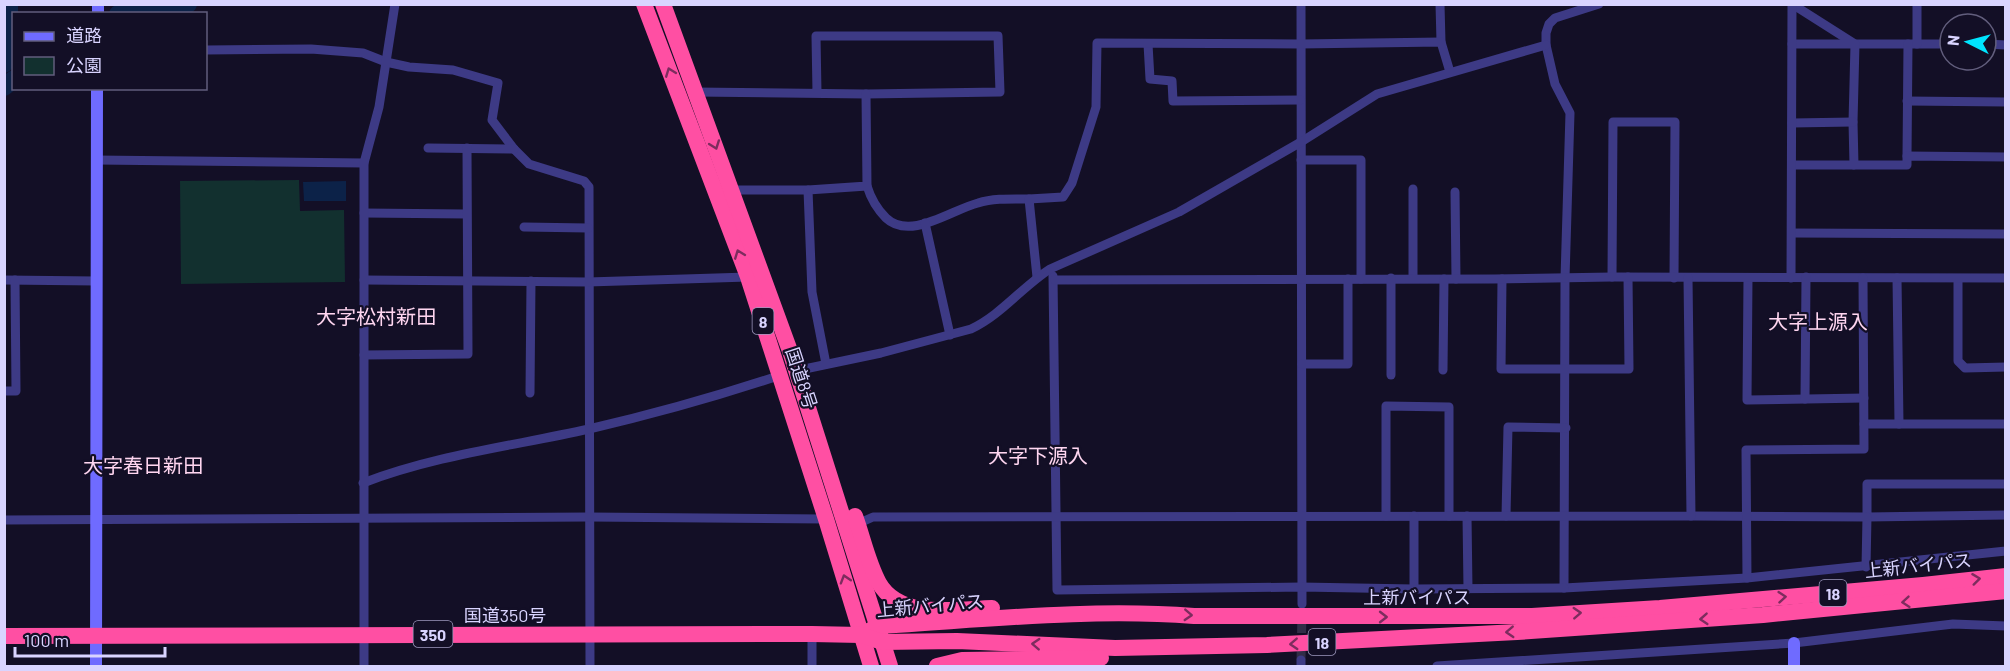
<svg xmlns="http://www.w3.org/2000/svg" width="2010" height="671" font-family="Barlow,'Noto Sans JP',sans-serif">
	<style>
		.green { fill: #12302f }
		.water { fill: #0c2248 }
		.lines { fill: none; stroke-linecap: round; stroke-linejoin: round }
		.river { stroke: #0c2248; stroke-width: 18 }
		.street-tunnel { stroke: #312d47; stroke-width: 9; stroke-dasharray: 9 4.5; stroke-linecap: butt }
		.street { stroke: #3d3a85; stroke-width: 9 }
		.secondary { stroke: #6f6bff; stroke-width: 12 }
		.highway { stroke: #ff4fa3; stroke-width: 16 }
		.oneway { stroke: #7d2c5e }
		.labels { text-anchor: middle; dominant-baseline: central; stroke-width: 4.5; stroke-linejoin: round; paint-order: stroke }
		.shield { fill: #130f26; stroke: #9e99be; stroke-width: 1.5 }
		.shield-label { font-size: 16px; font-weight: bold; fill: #d9d4ff }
		.street-label { font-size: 18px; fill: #d9d4ff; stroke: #130f26 }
		.neighbourhood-label { font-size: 20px; fill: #ffd6f0; stroke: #130f26 }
	</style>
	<rect width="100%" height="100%" fill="#130f26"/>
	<polygon class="green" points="299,180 300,211 344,210 345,282 181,284 180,181"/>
	<polygon class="water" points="346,181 346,201 304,201 303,182"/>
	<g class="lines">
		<g class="river">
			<polyline points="118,14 140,9 188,4"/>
			<polyline points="4,64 9,33 9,4"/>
			<polyline points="4,87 14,79"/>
		</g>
		<polyline class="street-tunnel" points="1301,660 1302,612"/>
		<g class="street">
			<polyline points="1301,4 1302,604"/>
			<polyline points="1440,4 1441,42"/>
			<polyline points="1599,4 1555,18 1549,24 1546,33 1546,45 1555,84 1570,113 1565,278 1564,588 1747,578 2006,551"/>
			<polyline points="1792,4 1855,44 1950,44"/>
			<polyline points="1917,4 1917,44"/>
			<polyline points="1148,44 1150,79 1172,81 1173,101 1300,100"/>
			<polyline points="1792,44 1855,44 1853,122 1854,165"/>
			<polyline points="1986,44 2006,45"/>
			<polyline points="206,50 311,49 363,53 386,62 409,67 453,70 498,83 492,120 514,149 529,164 584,181 589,187 590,666"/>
			<polyline points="695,92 866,94 1000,92 998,36 816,36 817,93"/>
			<polyline points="1907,101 2006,102"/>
			<polyline points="1792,123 1853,122"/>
			<polyline points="428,148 514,149"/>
			<polyline points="1907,156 1908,44"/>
			<polyline points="96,160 364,163"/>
			<polyline points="1301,160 1361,160 1361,279"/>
			<polyline points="1792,165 1907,165 1907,156 2006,157"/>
			<path d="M867,186c4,13 9,22 19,32 24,23 65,-8 92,-15 16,-5 34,-4 51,-4"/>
			<polyline points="1413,189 1413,278"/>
			<polyline points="731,190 808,190 867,186 866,94"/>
			<polyline points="808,190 812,292 826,364"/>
			<polyline points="1455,192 1456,279"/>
			<polyline points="364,213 466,214"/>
			<polyline points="925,223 950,335"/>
			<polyline points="524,227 588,228"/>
			<polyline points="1792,233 2006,234"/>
			<polyline points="1053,276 1057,590 1301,587 1414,589 1564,588"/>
			<polyline points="1037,277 1029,199 1063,197 1072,183 1096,107 1097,43 1300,44 1441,42 1450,72"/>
			<polyline points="1612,277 1613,122 1675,122 1674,278"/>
			<polyline points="1748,278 1747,400 1864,398"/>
			<polyline points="1791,278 1792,5"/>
			<polyline points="1897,278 1899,424"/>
			<polyline points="1502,279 1501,369 1629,369 1628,277"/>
			<polyline points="1958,279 1958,361 1965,368 2006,367"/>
			<polyline points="4,280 96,281"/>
			<polyline points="364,280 588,282 748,277"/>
			<polyline points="1055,280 1494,279 1612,277 2006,278"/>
			<polyline points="364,355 468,354 467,148"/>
			<polyline points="1302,364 1348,364 1348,279"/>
			<polyline points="1443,370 1444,279"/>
			<path d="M795,371l86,-18 90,-24c30,-14 51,-42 79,-60l129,-57 122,-70 76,-48 169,-49"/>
			<polyline points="1391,375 1391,278"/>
			<polyline points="4,391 16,391 15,280"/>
			<polyline points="530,393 531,281"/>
			<polyline points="1805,399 1806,277"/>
			<polyline points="1864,424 2006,424"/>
			<path d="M363,483c73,-28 150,-37 226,-54 65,-15 129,-33 192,-54"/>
			<polyline points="2006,484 1867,484 1867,517 2006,515"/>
			<polyline points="1386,516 1386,406 1449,407 1449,516"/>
			<polyline points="1467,516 1468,589"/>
			<polyline points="1506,516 1508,427 1566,428"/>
			<polyline points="1691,516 1867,517 1866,567"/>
			<polyline points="4,520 589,517 826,519"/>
			<polyline points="855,525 873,517 1691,516 1688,278"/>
			<polyline points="1747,578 1746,450 1864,449 1863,278"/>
			<polyline points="1414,589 1414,516"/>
			<polyline points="812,634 812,666"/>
			<polyline points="1301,660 1301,666"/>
			<polyline points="364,666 364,163 379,107 395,4"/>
			<polyline points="1437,666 1794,643 1953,624 2006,626"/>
		</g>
		<g class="secondary">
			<polyline points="98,14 98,4"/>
			<polyline points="96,666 97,88"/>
			<polyline points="1794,666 1794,643"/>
		</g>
		<g class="highway">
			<polyline points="644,4 748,277 826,519 871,666"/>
			<polyline points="663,4 790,351 890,666"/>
			<path d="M855,516c8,22 13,47 24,67 21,37 78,26 113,25"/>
			<path d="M861,635l17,-9c105,-6 211,-18 316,-10h338l128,-8 263,-23 83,-9"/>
			<polyline points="4,636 812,634 861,635 882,642 957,641 1115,648 1267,645 1517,632 1763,615 2006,591"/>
			<polyline points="937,666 962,660 1101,658"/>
		</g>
	</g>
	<defs><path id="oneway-chevron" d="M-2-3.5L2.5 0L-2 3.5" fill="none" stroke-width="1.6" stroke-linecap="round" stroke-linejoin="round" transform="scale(1.5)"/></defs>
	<g class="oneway">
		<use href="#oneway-chevron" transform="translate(670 72) rotate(-111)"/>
		<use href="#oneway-chevron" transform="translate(715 145) rotate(70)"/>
		<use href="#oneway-chevron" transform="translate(739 254) rotate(-111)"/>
		<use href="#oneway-chevron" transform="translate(845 579) rotate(-107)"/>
		<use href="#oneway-chevron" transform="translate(1976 579) rotate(-7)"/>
		<use href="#oneway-chevron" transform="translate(1782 597) rotate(-5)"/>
		<use href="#oneway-chevron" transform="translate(1906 602) rotate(175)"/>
		<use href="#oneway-chevron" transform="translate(1577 613) rotate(-3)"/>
		<use href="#oneway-chevron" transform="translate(1188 615) rotate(3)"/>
		<use href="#oneway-chevron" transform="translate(1383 617)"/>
		<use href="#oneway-chevron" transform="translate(1704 619) rotate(176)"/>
		<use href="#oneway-chevron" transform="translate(1510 632) rotate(177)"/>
		<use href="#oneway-chevron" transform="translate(1036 644) rotate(-177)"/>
		<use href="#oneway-chevron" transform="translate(1294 644) rotate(177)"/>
	</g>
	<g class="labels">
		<g class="shield">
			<rect x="752.5" y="308" width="21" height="26" rx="4.5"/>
			<rect x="1819.5" y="580" width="27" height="26" rx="4.5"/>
			<rect x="413.5" y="621" width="39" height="26" rx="4.5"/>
			<rect x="1308.5" y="629" width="27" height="26" rx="4.5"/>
		</g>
		<g class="shield-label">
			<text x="763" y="321">8</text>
			<text x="1833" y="593">18</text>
			<text x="433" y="634">350</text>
			<text x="1322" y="642">18</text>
		</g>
		<g class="street-label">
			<text transform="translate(802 378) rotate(72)">国道8号</text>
			<text transform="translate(1918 565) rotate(-6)">上新バイパス</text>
			<text x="1417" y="597">上新バイパス</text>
			<text transform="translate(930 605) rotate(-5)">上新バイパス</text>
			<text x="505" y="615">国道350号</text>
		</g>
		<g class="neighbourhood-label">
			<text x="376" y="316">大字松村新田</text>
			<text x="1818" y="321">大字上源入</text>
			<text x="1038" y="455">大字下源入</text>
			<text x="143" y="465">大字春日新田</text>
		</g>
	</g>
	<rect width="2010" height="671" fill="none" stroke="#d9d4ff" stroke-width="12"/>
	<rect x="12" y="12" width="195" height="78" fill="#130f26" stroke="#625e7d" stroke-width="1.5"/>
	<rect x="24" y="32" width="30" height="9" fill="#6f6bff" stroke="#625e7d" stroke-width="1.5"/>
	<text x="66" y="42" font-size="18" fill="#d9d4ff">道路</text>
	<rect x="24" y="57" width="30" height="18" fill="#12302f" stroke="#625e7d" stroke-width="1.5"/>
	<text x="66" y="72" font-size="18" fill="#d9d4ff">公園</text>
	<g transform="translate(1968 42) rotate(276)"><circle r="28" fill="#130f26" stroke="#625e7d" stroke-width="1.5"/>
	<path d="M0-4.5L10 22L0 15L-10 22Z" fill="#00e5ff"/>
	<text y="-9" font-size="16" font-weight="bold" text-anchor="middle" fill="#d9d4ff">N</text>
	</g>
	<path d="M15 647v9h150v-9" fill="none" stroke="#d9d4ff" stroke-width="3"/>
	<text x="24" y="647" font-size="18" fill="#d9d4ff" stroke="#130f26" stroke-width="4.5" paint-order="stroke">100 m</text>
</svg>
